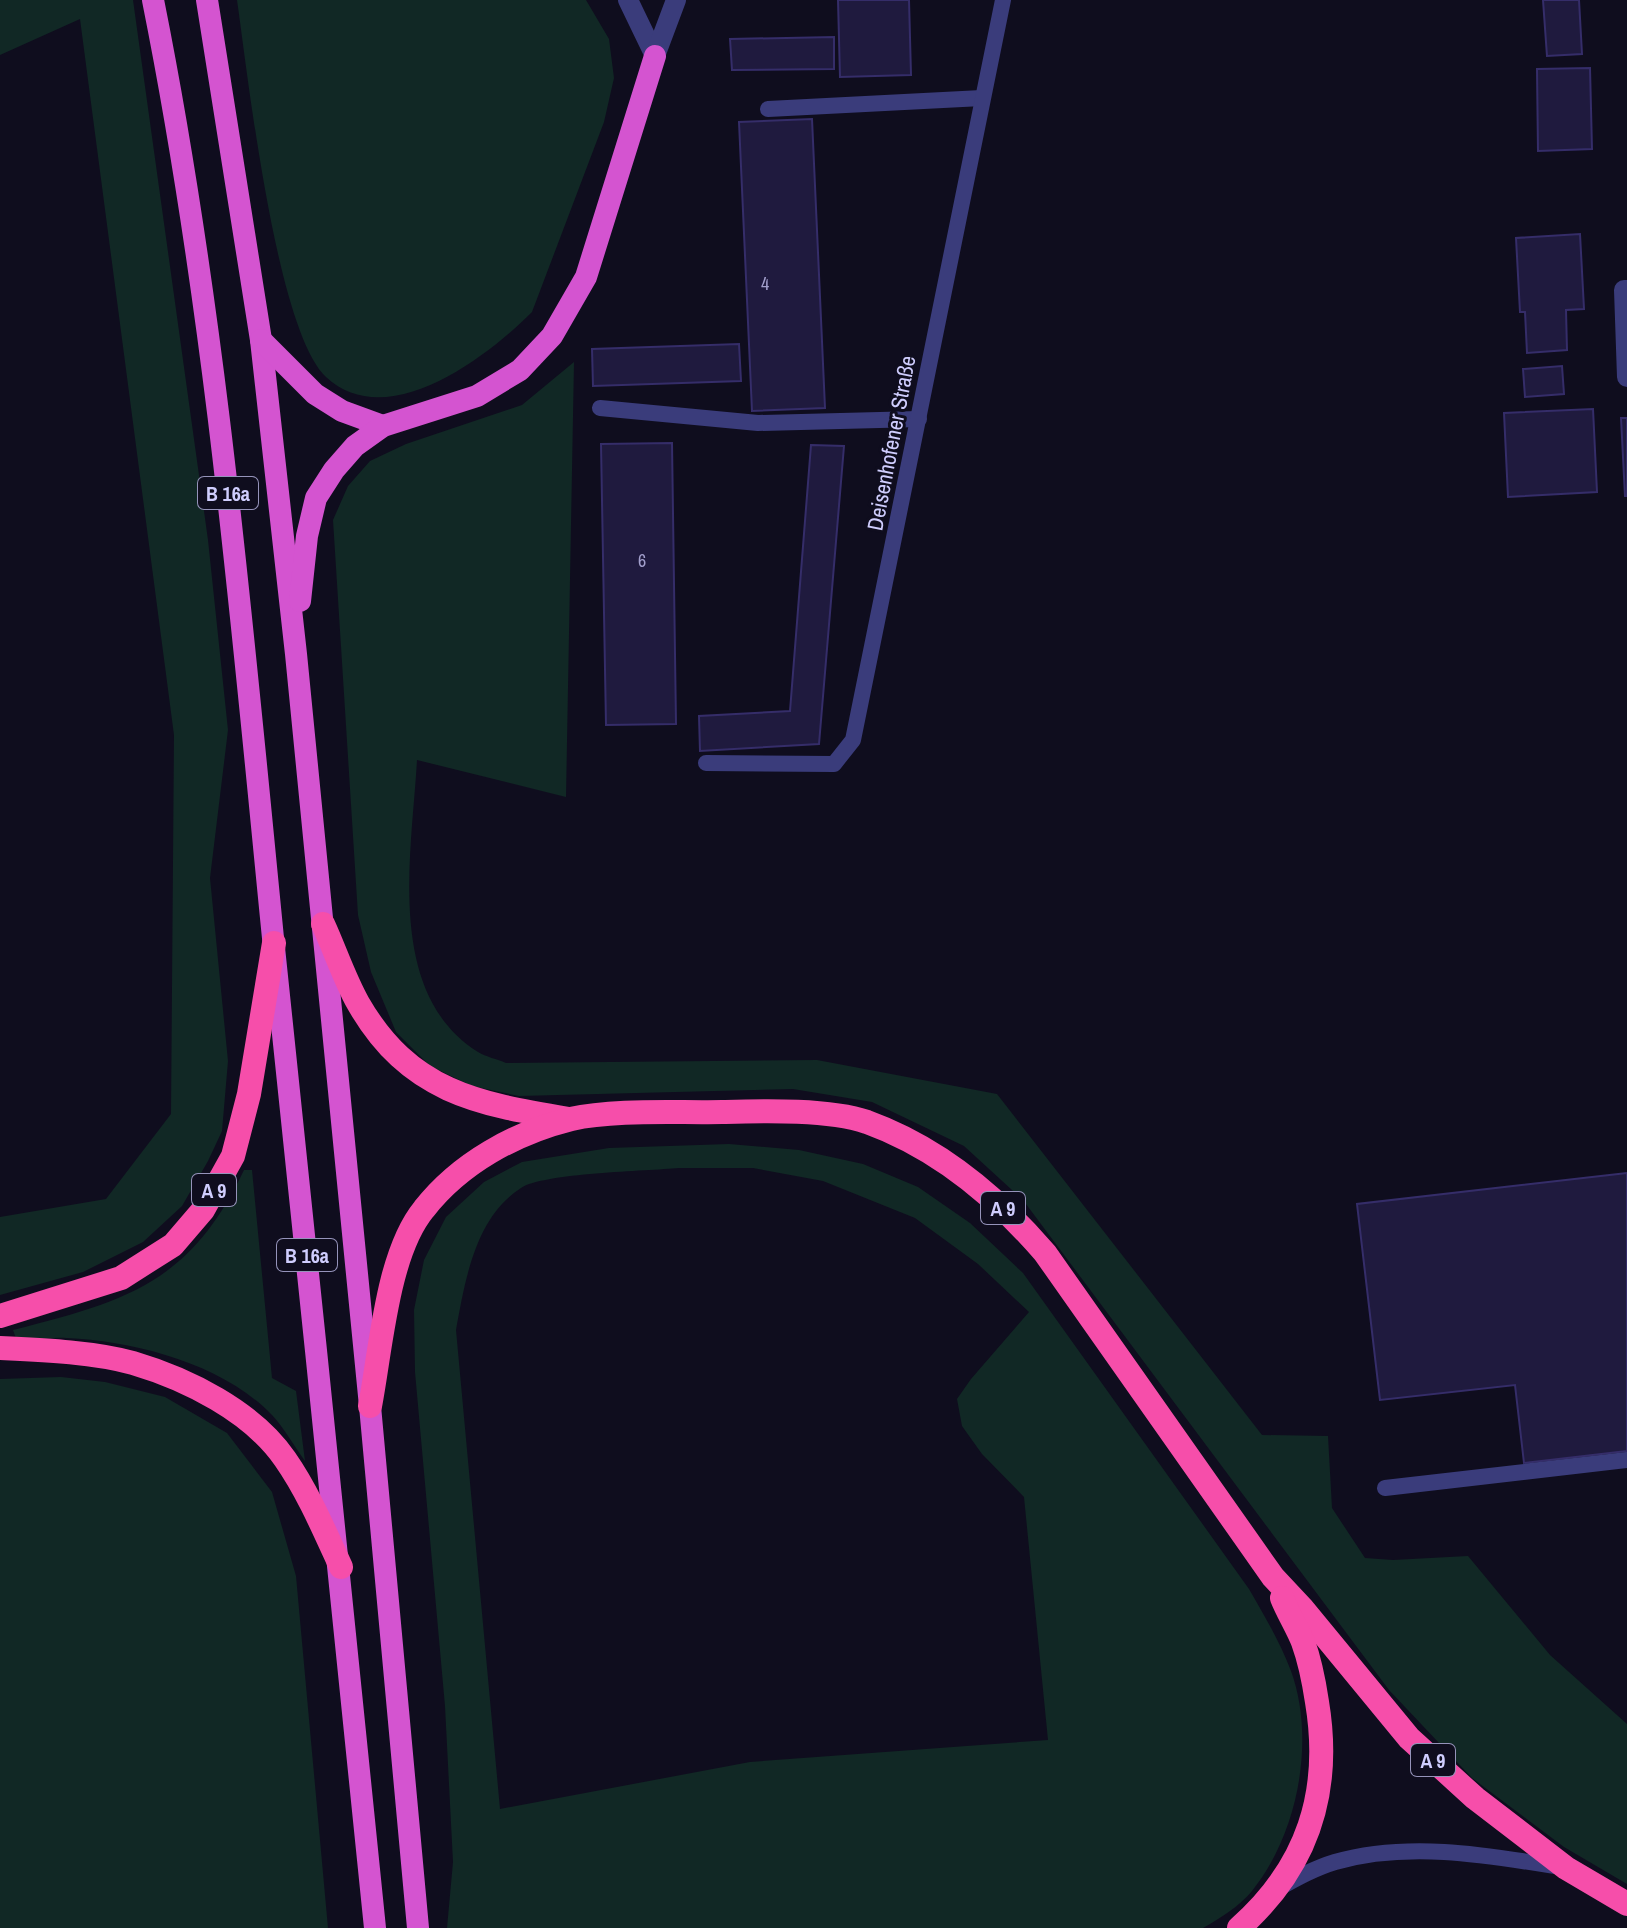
<svg xmlns="http://www.w3.org/2000/svg" width="1627" height="1928" font-family="'Archivo Narrow',sans-serif">
	<style>
		.green { fill: #112825; fill-rule: evenodd }
		.building { fill: #1f1a3e; stroke: #352d69; stroke-width: 2 }
		.lines { fill: none; stroke-linecap: round; stroke-linejoin: round }
		.service { stroke: #3a3c7b; stroke-width: 16 }
		.minor { stroke: #3a3c7b; stroke-width: 20 }
		.tertiary { stroke: #3a3c7b; stroke-width: 20 }
		.trunk { stroke: #d454d0; stroke-width: 22 }
		.motorway { stroke: #f64eaa; stroke-width: 24 }
		.labels { text-anchor: middle; dominant-baseline: central; stroke-width: 6; stroke-linejoin: round; paint-order: stroke }
		.number-label { font-size: 18px; fill: #a3a0cd }
		.shield { fill: #0f0d1e; stroke: #9593ba; stroke-width: 2 }
		.shield-label { font-size: 20px; font-weight: bold; fill: #cfcdfd }
		.street-label { font-size: 22px; fill: #cfcdfd; stroke: #0f0d1e }
	</style>
	<rect width="100%" height="100%" fill="#0f0d1e"/>
	<g class="green">
		<polygon points="0,0 133,0 208,540 228,730 210,878 228,1061 222,1131 208,1161 182,1206 143,1242 83,1272 0,1295 0,1217 106,1199 171,1114 174,735 80,19 0,55"/>
		<path d="M237,0h349l23,39 5,39 -10,44 -72,190c-45,45 -145,122 -206,65 -50,-47 -78,-301 -89,-377z"/>
		<path d="M574,362l-8,435 -149,-37c-5,92 -33,233 61,292 8,5 19,7 28,11l311,-3 180,34 265,341 66,1 4,72 33,50 28,2 75,-4 82,99 77,69v160l-63,-37 -92,-69 -83,-88 -366,-490 -59,-54 -92,-44 -79,-13 -274,7 -47,-10 -42,-20 -34,-34 -25,-60 -13,-57 -25,-395 15,-34 22,-25 36,-17 116,-39z"/>
		<path d="M729,1144l70,6 64,14 55,23 52,36 53,50 226,316c15,26 31,53 42,82 25,69 7,163 -39,220 -12,15 -33,28 -49,37h-756l6,-66 -8,-156 -30,-334 -1,-62 10,-50 22,-43 38,-35 38,-20 87,-14zM679,1168h74l70,13 92,37 63,46 51,48 -58,67 -14,20 5,27 20,28 42,43 24,243 -298,22 -250,47 -44,-479c9,-49 19,-113 65,-142 22,-15 126,-17 158,-20z"/>
		<path d="M244,1170h8l20,208 24,13 9,70c-11,-15 -21,-33 -33,-46 -49,-51 -137,-74 -205,-77 -17,-1 -34,2 -50,3l-4,-11c114,-29 177,-47 231,-160z"/>
		<polygon points="61,1377 105,1382 165,1397 227,1433 272,1492 296,1576 328,1928 0,1928 0,1379"/>
	</g>
	<g class="building">
		<polygon points="838,0 909,0 911,75 840,77"/>
		<polygon points="1543,0 1579,0 1582,54 1547,56"/>
		<polygon points="834,37 834,69 732,70 730,39"/>
		<polygon points="1590,68 1592,149 1538,151 1537,69"/>
		<polygon points="812,119 825,408 752,411 739,122"/>
		<polygon points="1580,234 1584,309 1566,310 1567,350 1527,353 1525,312 1520,312 1516,238"/>
		<polygon points="739,344 741,381 593,386 592,349"/>
		<polygon points="1562,366 1564,394 1525,397 1523,369"/>
		<polygon points="1593,409 1597,492 1508,497 1504,413"/>
		<polygon points="1621,418 1627,418 1627,496 1625,496"/>
		<polygon points="672,443 676,724 606,725 601,444"/>
		<polygon points="811,445 844,446 819,744 700,751 699,716 790,711"/>
		<polygon points="1627,1173 1627,1451 1524,1463 1515,1385 1380,1400 1357,1204"/>
	</g>
	<g class="lines">
		<g class="service">
			<polyline points="768,109 982,98"/>
			<polyline points="600,408 758,423 919,419"/>
			<polyline points="706,763 834,764 853,740 1003,0"/>
			<polyline points="1385,1488 1627,1460"/>
			<path d="M1279,1888c18,-10 36,-20 56,-26 73,-21 152,-7 225,5"/>
		</g>
		<polyline class="minor" points="1627,290 1624,290 1627,377"/>
		<g class="tertiary">
			<polyline points="628,0 655,56"/>
			<polyline points="655,56 676,0"/>
		</g>
		<g class="trunk">
			<path d="M153,0c62,309 89,625 120,938 33,330 71,660 102,990"/>
			<polyline points="207,0 261,340 296,654 370,1406 418,1928"/>
			<polyline points="261,340 315,394 342,411 383,426"/>
			<polyline points="300,601 307,536 316,498 334,470 355,446 383,426 477,396 520,370 552,336 586,277 655,56"/>
		</g>
		<g class="motorway">
			<path d="M323,924c12,26 21,54 35,79 51,89 119,101 211,116"/>
			<polyline points="0,1316 121,1278 173,1245 203,1210 233,1156 249,1094 274,943"/>
			<path d="M0,1348c42,2 93,4 133,15 54,16 119,48 152,96 23,33 39,71 56,108"/>
			<path d="M370,1406c11,-57 17,-152 54,-197 36,-46 91,-76 147,-90 43,-10 106,-6 151,-7 41,-1 106,-3 145,10 72,26 129,74 178,131l228,324 29,31 107,130 66,60 91,70 61,36"/>
			<path d="M1239,1928c69,-61 93,-136 78,-226 -3,-20 -7,-41 -14,-60 -6,-15 -15,-29 -21,-44"/>
		</g>
	</g>
	<g class="labels">
		<g class="number-label">
			<text x="765" y="283">4</text>
			<text x="642" y="560">6</text>
		</g>
		<g class="shield">
			<rect x="198" y="477" width="60" height="32" rx="6"/>
			<rect x="192" y="1174" width="44" height="32" rx="6"/>
			<rect x="981" y="1192" width="44" height="32" rx="6"/>
			<rect x="277" y="1239" width="60" height="32" rx="6"/>
			<rect x="1411" y="1744" width="44" height="32" rx="6"/>
		</g>
		<g class="shield-label">
			<text x="228" y="493">B 16a</text>
			<text x="214" y="1190">A 9</text>
			<text x="1003" y="1208">A 9</text>
			<text x="307" y="1255">B 16a</text>
			<text x="1433" y="1760">A 9</text>
		</g>
		<g class="street-label">
			<text transform="translate(891 443) rotate(-79)">Deisenhofener Straße</text>
		</g>
	</g>
</svg>
